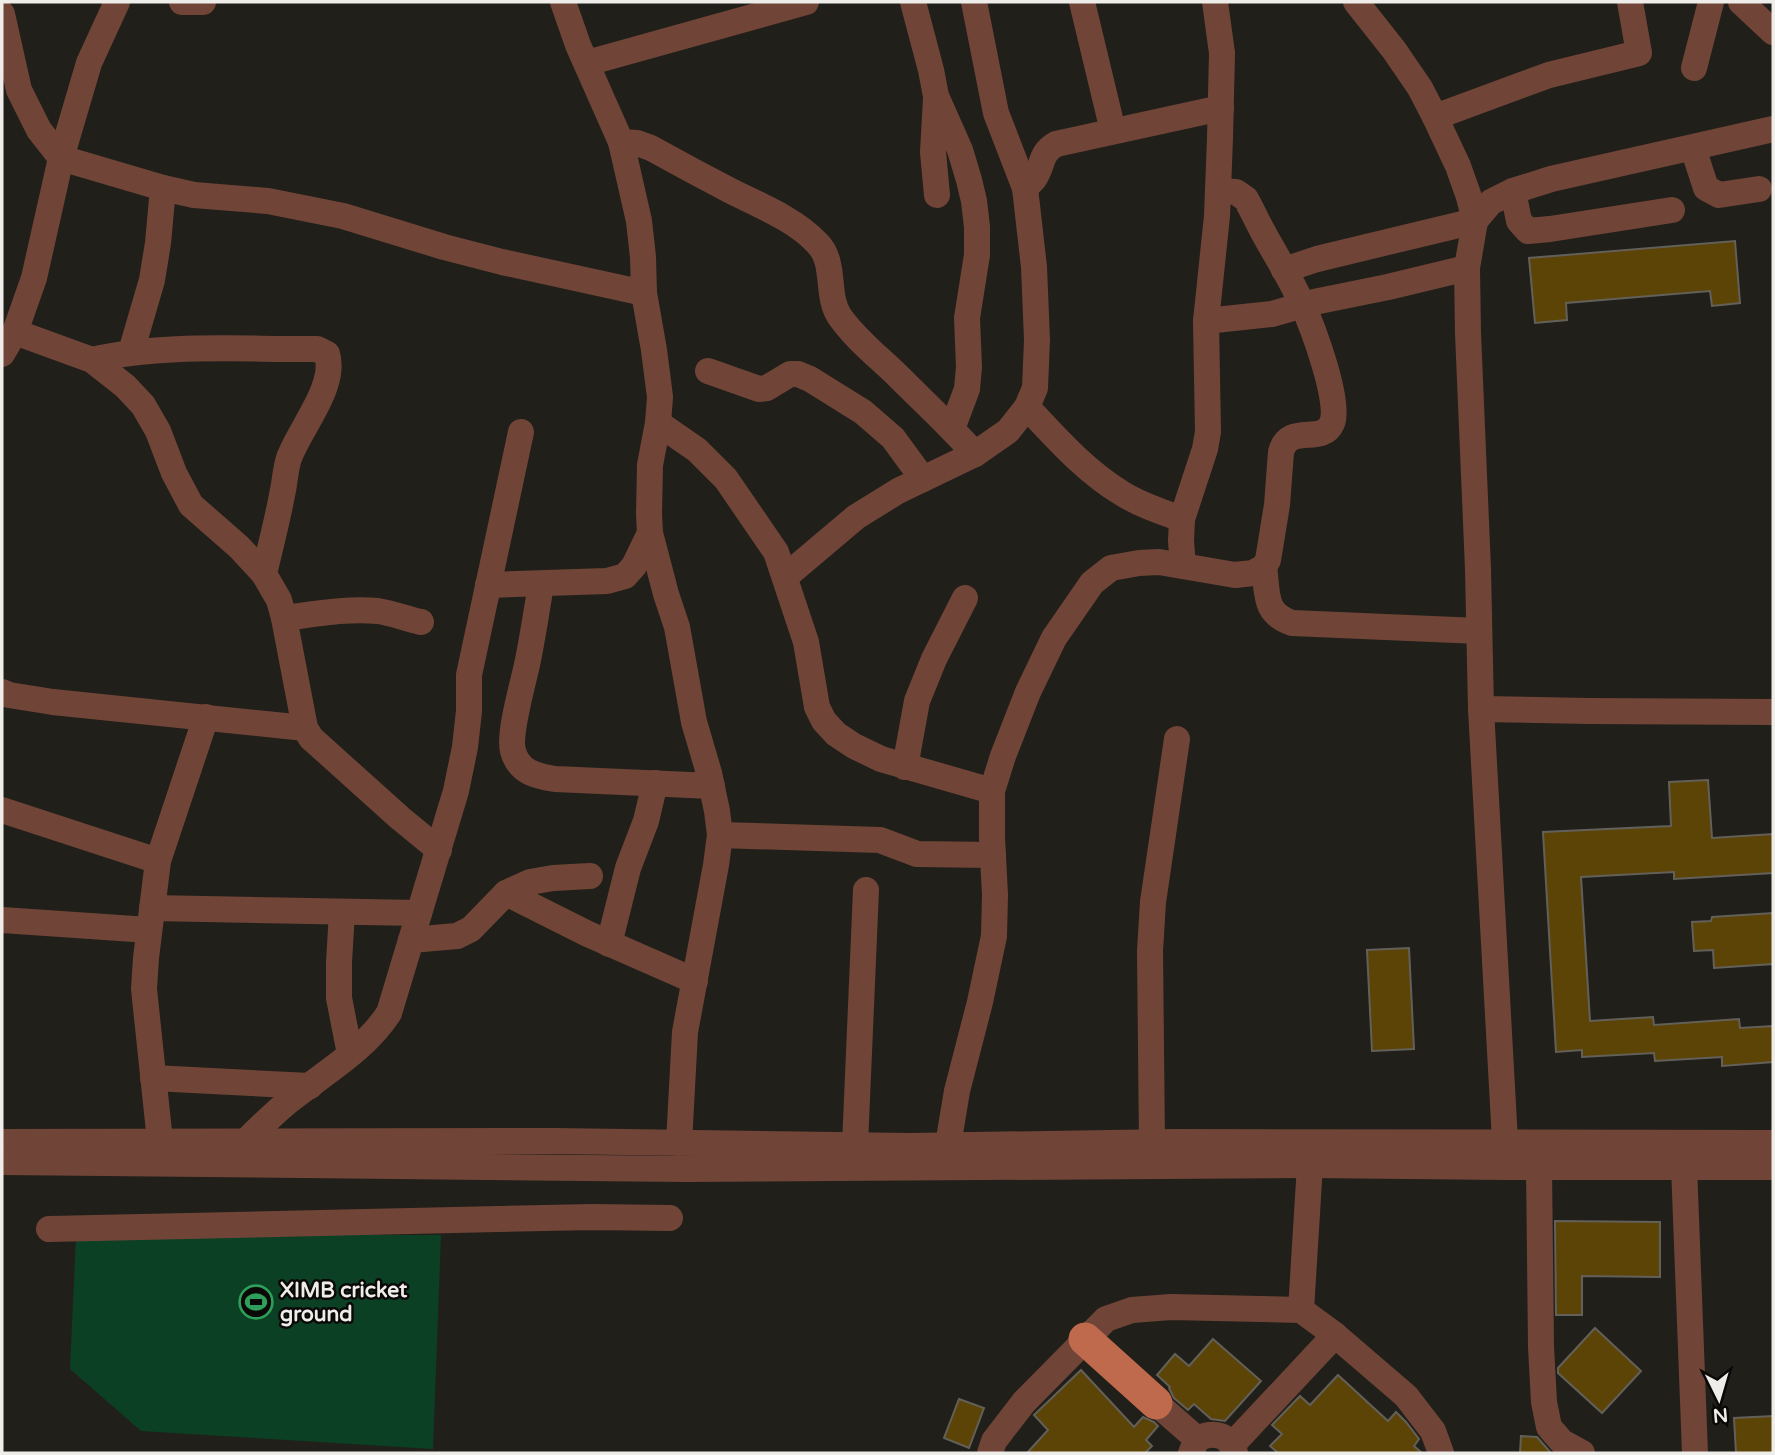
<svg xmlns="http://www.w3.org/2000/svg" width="1775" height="1455" font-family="'Varela Round',sans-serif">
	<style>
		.green { fill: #0b4024 }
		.building { fill: #5c4306; stroke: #63605a; stroke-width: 2 }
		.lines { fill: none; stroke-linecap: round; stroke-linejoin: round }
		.minor { stroke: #704538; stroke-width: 26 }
		.major { stroke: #bf694d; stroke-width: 33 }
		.labels { text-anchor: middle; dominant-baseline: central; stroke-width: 5; stroke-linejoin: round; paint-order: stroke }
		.poi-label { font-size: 21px; font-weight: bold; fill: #efedea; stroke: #0a0907; text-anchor: start }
	</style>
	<rect width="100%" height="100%" fill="#211f19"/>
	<polygon class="green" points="76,1235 441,1235 433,1449 141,1431 70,1369"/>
	<g class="building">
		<polygon points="1735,241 1740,303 1712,306 1710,291 1566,303 1567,320 1535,323 1529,258"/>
		<polygon points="1708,780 1712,838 1773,834 1773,873 1674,879 1674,872 1581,877 1590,1021 1653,1017 1654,1025 1739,1019 1740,1028 1773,1026 1773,1062 1722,1066 1722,1057 1655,1061 1654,1053 1582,1057 1582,1050 1556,1052 1543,832 1671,826 1669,782"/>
		<polygon points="1773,913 1773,964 1714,968 1713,950 1694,951 1692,922 1711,921 1712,917"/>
		<polygon points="1409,948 1414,1049 1372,1051 1367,950"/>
		<polygon points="1555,1221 1660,1222 1660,1277 1582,1276 1582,1315 1556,1315"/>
		<polygon points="1595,1328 1641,1371 1602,1413 1558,1373 1558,1368"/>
		<polygon points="1213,1339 1261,1381 1225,1421 1211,1419 1194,1404 1188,1410 1174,1398 1169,1388 1170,1387 1157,1375 1175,1354 1189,1366"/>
		<polygon points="1081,1370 1134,1427 1143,1417 1154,1422 1158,1426 1146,1440 1152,1446 1145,1453 1027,1453 1048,1430 1034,1415"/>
		<polygon points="1338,1375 1388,1421 1396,1412 1406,1422 1419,1439 1414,1446 1422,1453 1278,1453 1270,1446 1282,1434 1272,1425 1300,1396 1310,1405"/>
		<polygon points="959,1399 984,1408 969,1448 944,1438"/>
		<polygon points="1773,1416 1773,1453 1736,1453 1734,1418"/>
		<polygon points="1521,1436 1537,1437 1551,1453 1520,1453"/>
	</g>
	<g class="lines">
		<g class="minor">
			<polyline points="182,2 203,2"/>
			<polyline points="913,2 931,70 936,96 960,150 969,180 974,201 977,227 977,255 967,318 969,367 967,389 952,429"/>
			<polyline points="1082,2 1113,131"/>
			<polyline points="1356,2 1394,50 1420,88 1435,117 1458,166 1469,197 1475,221 1467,268 1468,333 1478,569 1481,709 1506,1159"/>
			<polyline points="1741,2 1773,32"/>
			<polyline points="2,14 19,90 39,130 61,158 163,188 194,195 268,201 343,216 444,247 502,262 644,293"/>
			<polyline points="587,63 806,2"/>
			<polyline points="1694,68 1711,2"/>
			<polyline points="936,99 933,152 937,195"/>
			<polyline points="1435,117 1549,75 1639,53 1630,2"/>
			<path d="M621,142l16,1 14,5c27,15 53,29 80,43 28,14 65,29 86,52 20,19 8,53 23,74 17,24 40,41 60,61 25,25 51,49 75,76"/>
			<polyline points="1693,148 1706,188 1719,195 1759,189"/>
			<path d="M1025,188c2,-2 7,-7 9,-9 10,-14 5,-25 22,-35l165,-36"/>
			<polyline points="1513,191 1519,221 1528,231 1550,229 1672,210"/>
			<polyline points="1284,270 1317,259 1475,221 1491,202 1513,191 1551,179 1773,129"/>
			<polyline points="1206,321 1272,314 1314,302 1388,287 1467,268"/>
			<polyline points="15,332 92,360 125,386 143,405 158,431 174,473 191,505 239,547 264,574 279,600 284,618 305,728 311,738 400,818 439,850"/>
			<polyline points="131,352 152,280 158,243 163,188"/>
			<polyline points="2,354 15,332 34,278 61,158 89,63 117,2"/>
			<path d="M92,360c65,-16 143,-11 210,-11h15l10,5c10,32 -27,74 -38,104 -4,12 -4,25 -7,37 -5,27 -12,53 -18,79"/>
			<polyline points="708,371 759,389 767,388 790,374 798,374 810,379 863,412 893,438 923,479"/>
			<path d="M1027,407c30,32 58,64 96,87 18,11 39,18 59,25"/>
			<polyline points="658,423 697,450 726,479 776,552 806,642 817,707 824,721 836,734 854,746 881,759 992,791"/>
			<polyline points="650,533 666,594 677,627 694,722 709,773 717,811 720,835 716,865 685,1032 679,1143"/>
			<polyline points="1183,566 1181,541 1182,519 1205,449 1208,432 1206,321 1217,216 1220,138 1222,53 1215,2"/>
			<path d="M1264,567c4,27 -1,46 28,56l187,8"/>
			<polyline points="785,577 856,517 898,491 975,454 1008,431 1027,407 1035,388 1037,340 1034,267 1025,188 996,113 974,2"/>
			<path d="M541,584c-4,25 -8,51 -13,76 -4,21 -20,73 -15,91 6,22 24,25 42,28l157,7"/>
			<polyline points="488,585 607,581 625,576 634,566 650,533 649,514 650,465 658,423 660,397 654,350 644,293 643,257 639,221 621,142 578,45 563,2"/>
			<path d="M284,618c31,-4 63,-10 94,-7 14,2 29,8 43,11"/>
			<polyline points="2,692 9,695 53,702 305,728"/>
			<polyline points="1481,709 1589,711 1773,712"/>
			<polyline points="905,767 917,701 934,659 965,598"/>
			<polyline points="2,810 158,861"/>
			<polyline points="720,835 880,840 917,854 993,855"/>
			<polyline points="506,893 588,934 695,981"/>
			<polyline points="152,908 419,913"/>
			<polyline points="342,912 339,962 339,998 350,1054"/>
			<polyline points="2,920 149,930"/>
			<polyline points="411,940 457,936 471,929 506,893 530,882 553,878 590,876"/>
			<polyline points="609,944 628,868 646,821 655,783"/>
			<polyline points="153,1078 310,1086"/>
			<polyline points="160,1141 144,989 146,958 158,861 206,717"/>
			<polyline points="2,1142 555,1141 909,1146 1173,1142 1773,1143"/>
			<path d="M245,1142c14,-14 28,-28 44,-41 35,-28 75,-50 100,-88l67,-222 9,-44 4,-36v-36l52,-243"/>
			<polyline points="1152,1143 1150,951 1153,902 1177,739"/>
			<polyline points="855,1145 866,890"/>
			<path d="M948,1145l9,-54 23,-89 14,-66 1,-41 -3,-57v-47l11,-35 25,-64 26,-54 38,-55 19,-15 28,-5 20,-1 76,13 18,-2 11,-6 4,-7 9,-55 4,-53c8,-30 41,-6 51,-29 9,-21 -20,-98 -30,-119 -11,-25 -26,-48 -39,-72 -6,-11 -11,-22 -17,-33l-10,-7 -18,-1"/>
			<polyline points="2,1162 685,1169 1310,1165 1506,1167 1773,1167"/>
			<polyline points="1684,1166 1695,1453"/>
			<polyline points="1539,1167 1541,1347 1544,1402 1549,1427 1562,1442 1582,1453"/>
			<polyline points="49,1229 592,1217 670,1218"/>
			<polyline points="1301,1310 1310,1165 1310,1148"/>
			<polyline points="1156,1403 1197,1439"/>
			<polyline points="1232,1445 1335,1335"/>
			<polyline points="990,1453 994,1441 1024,1402 1106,1319 1132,1310 1171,1307 1301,1310 1335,1335 1406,1396 1433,1431 1441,1453"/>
			<path d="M1191,1453l6,-14c17,-8 32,-5 38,14"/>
		</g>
		<polyline class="major" points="1085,1339 1156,1403"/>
	</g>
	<defs>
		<symbol id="stadium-ring" viewBox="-11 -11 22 22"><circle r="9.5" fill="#0a0907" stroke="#2e9e5b" stroke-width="1.5"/><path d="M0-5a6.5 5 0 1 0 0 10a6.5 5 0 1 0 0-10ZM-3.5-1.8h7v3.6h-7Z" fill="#2e9e5b"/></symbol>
	</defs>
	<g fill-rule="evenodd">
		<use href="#stadium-ring" x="237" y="1283" width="38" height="38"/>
	</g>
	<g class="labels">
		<g class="poi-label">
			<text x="280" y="1290">XIMB cricket<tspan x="280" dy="24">ground</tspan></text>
		</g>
	</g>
	<rect width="1775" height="1455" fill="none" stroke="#efedea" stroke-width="7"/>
	<g transform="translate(1719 1399) rotate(175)" stroke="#0a0907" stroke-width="5" paint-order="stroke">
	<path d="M0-5L12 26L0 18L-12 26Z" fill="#efedea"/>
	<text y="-10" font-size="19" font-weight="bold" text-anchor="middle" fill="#efedea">N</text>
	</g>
</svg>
